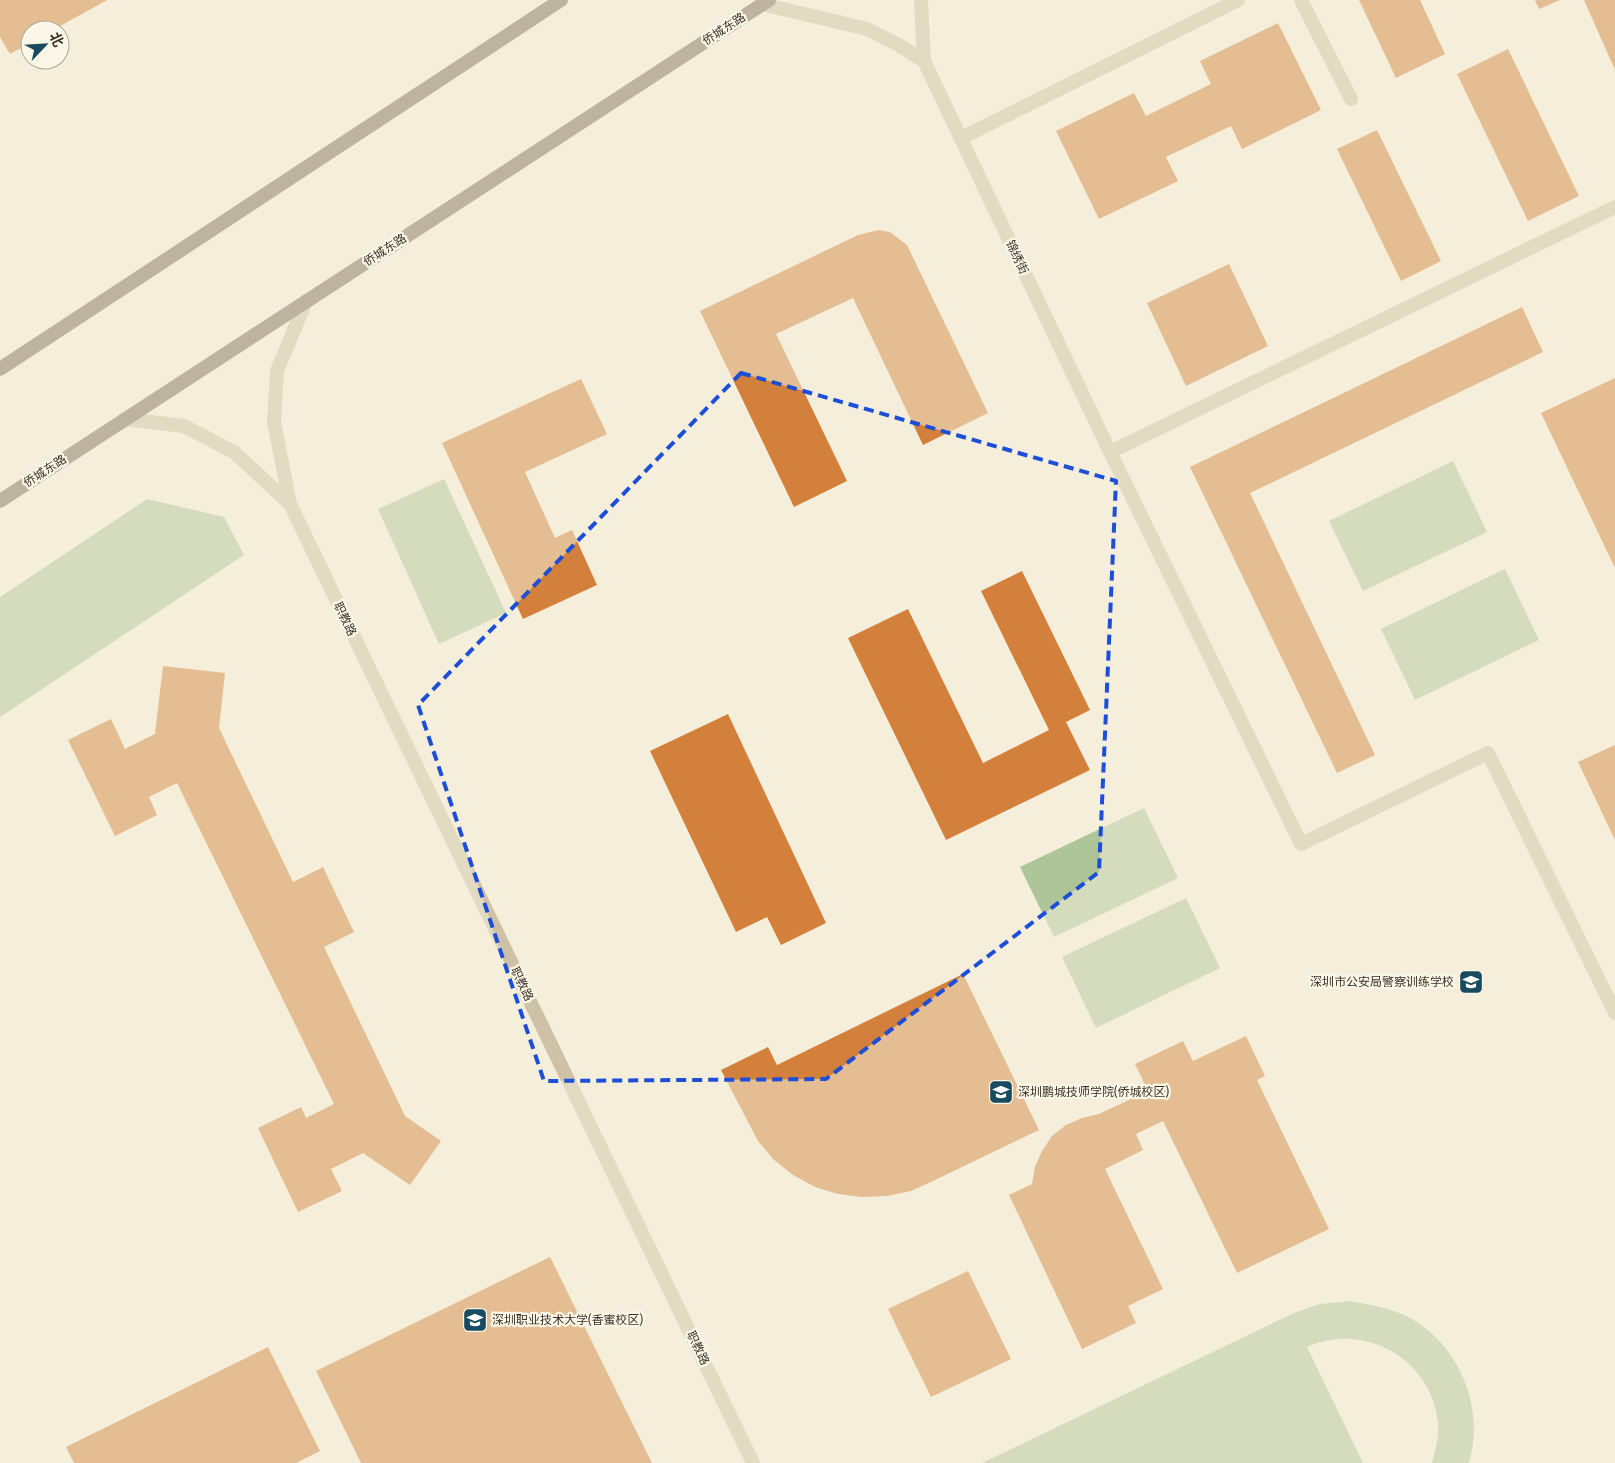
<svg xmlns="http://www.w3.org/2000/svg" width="1615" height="1463" font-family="'Fira Sans Condensed','Noto Sans SC',sans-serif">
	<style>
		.green { fill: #adc599 }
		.building { fill: #d2803b }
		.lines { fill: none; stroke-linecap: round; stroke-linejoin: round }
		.service { stroke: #cec1a5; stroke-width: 14 }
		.minor { stroke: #cec1a5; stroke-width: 14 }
		.primary { stroke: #7d6b57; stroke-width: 14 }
		.marked { fill: none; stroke: #1d4ed8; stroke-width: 4; stroke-dasharray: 10 6; stroke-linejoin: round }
		.labels { text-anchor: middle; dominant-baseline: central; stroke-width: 4.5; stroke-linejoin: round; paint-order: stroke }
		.street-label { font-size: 12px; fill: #393127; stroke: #fbf7e8 }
		.poi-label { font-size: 12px; fill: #393127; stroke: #fbf7e8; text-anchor: start }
	</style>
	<rect width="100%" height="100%" fill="#f4eedb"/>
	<g class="green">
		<polygon points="1453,461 1487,532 1363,591 1329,521"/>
		<polygon points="444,479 506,613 439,644 378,509"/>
		<polygon points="147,499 224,517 244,555 0,717 0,597"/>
		<polygon points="1505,569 1539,640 1415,700 1381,629"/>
		<polygon points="1144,808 1178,878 1054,937 1020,867"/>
		<polygon points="1186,898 1220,968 1096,1028 1062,957"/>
		<path d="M1351,1301c20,4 40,7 59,17 50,28 75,90 59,145h-37c4,-14 7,-27 6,-41 -7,-63 -73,-101 -131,-75l56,116h-381l312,-150 26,-9z"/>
	</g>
	<g class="building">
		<polygon points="0,0 107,0 53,30 30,30 30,43 10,54 0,37"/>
		<polygon points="1359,0 1420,0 1445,54 1396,78"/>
		<polygon points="1535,0 1560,0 1539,9"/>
		<polygon points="1584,0 1615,0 1615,70"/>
		<polygon points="1278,23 1321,110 1242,149 1231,126 1166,157 1178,181 1099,219 1056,131 1134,93 1146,116 1211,84 1200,61"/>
		<polygon points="1508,49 1579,196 1528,221 1457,74"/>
		<polygon points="1377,130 1441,261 1401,281 1337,149"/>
		<polygon points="879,230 890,232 907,245 988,413 923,445 853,298 776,334 847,481 794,507 700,311 858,235"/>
		<polygon points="1229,264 1268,346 1186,386 1147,303"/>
		<polygon points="1522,307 1543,352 1250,493 1375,755 1337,773 1190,467"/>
		<polygon points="1615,378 1615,568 1541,413"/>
		<polygon points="581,379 607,434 525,472 555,538 572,530 597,585 523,619 442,443"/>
		<polygon points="1022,571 1090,710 1066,722 1090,770 946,840 848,638 908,609 983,763 1049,730 981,591"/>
		<polygon points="163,666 225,673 219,728 293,882 323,867 354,932 324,947 405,1116 441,1141 410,1185 363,1153 331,1169 342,1191 298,1212 258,1128 301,1107 306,1118 334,1104 177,783 149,797 157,815 115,836 68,740 111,719 125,749 155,734"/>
		<polygon points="728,714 826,923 781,945 767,917 736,932 650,751"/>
		<polygon points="1615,745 1615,840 1578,762"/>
		<polygon points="963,974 1039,1130 933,1181 911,1191 887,1196 862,1197 838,1194 815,1187 793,1175 773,1159 758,1141 721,1070 768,1047 777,1065"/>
		<polygon points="1246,1036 1265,1076 1257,1080 1329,1229 1237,1273 1163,1121 1136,1134 1143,1150 1105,1169 1163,1289 1128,1306 1136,1323 1082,1349 1009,1195 1032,1184 1035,1167 1042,1151 1052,1136 1066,1125 1082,1118 1099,1114 1148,1091 1135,1064 1183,1041 1193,1061"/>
		<polygon points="550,1257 652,1463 361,1463 316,1371"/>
		<polygon points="968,1271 1011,1359 931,1397 888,1309"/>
		<polygon points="268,1347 320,1451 296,1463 74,1463 66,1447"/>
	</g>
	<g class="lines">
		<g class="service">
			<polyline points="1301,0 1351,99"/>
			<polyline points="961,138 1238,0"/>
			<polyline points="1615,207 1110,452 1301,844 1488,753 1615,1013"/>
		</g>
		<g class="minor">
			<polyline points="921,0 924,61 1110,452"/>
			<polyline points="762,4 867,29 897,44 924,61"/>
			<polyline points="306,301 277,371 274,422 290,504 753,1463"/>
			<polyline points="125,419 184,426 234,452 290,504"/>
		</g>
		<g class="primary">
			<polyline points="0,369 561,0"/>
			<polyline points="0,501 769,0"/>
		</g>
	</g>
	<path d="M0 0H1615V1463H0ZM741,373l375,108 -17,391 -273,207 -282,2 -126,-376z" fill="#f4eedb" fill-opacity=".55" fill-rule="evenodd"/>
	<path class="marked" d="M741,373l375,108 -17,391 -273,207 -282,2 -126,-376z"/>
	<defs>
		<symbol id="school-square" viewBox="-11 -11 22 22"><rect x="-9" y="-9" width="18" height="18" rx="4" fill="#184b5f" stroke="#fbf7e8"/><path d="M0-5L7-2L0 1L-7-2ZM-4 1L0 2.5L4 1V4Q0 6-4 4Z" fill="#fff"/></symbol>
		<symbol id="university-square" viewBox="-11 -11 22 22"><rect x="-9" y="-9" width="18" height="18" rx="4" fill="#184b5f" stroke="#fbf7e8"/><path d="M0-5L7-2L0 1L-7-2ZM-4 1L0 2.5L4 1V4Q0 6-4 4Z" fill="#fff"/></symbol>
	</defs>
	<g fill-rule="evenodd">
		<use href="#school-square" x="1457" y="968" width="28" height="28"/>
		<use href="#school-square" x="987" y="1078" width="28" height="28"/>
		<use href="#university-square" x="461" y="1306" width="28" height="28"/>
	</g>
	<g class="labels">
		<g class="street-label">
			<text transform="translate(724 29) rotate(-33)">侨城东路</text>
			<text transform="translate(385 250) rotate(-33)">侨城东路</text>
			<text transform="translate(1017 257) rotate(65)">锦绣街</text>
			<text transform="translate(45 471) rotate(-33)">侨城东路</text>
			<text transform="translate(345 619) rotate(64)">职教路</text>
			<text transform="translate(522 984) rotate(64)">职教路</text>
			<text transform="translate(698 1348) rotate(64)">职教路</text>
		</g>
		<g class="poi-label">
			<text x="1454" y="982" text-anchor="end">深圳市公安局警察训练学校</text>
			<text x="1018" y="1092">深圳鹏城技师学院(侨城校区)</text>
			<text x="492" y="1320">深圳职业技术大学(香蜜校区)</text>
		</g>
	</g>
	<g transform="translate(45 45) rotate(65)"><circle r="24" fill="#fbf7e8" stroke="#ada89b"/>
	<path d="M0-4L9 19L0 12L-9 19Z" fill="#184b5f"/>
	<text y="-8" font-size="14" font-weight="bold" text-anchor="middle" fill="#393127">北</text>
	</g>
</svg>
